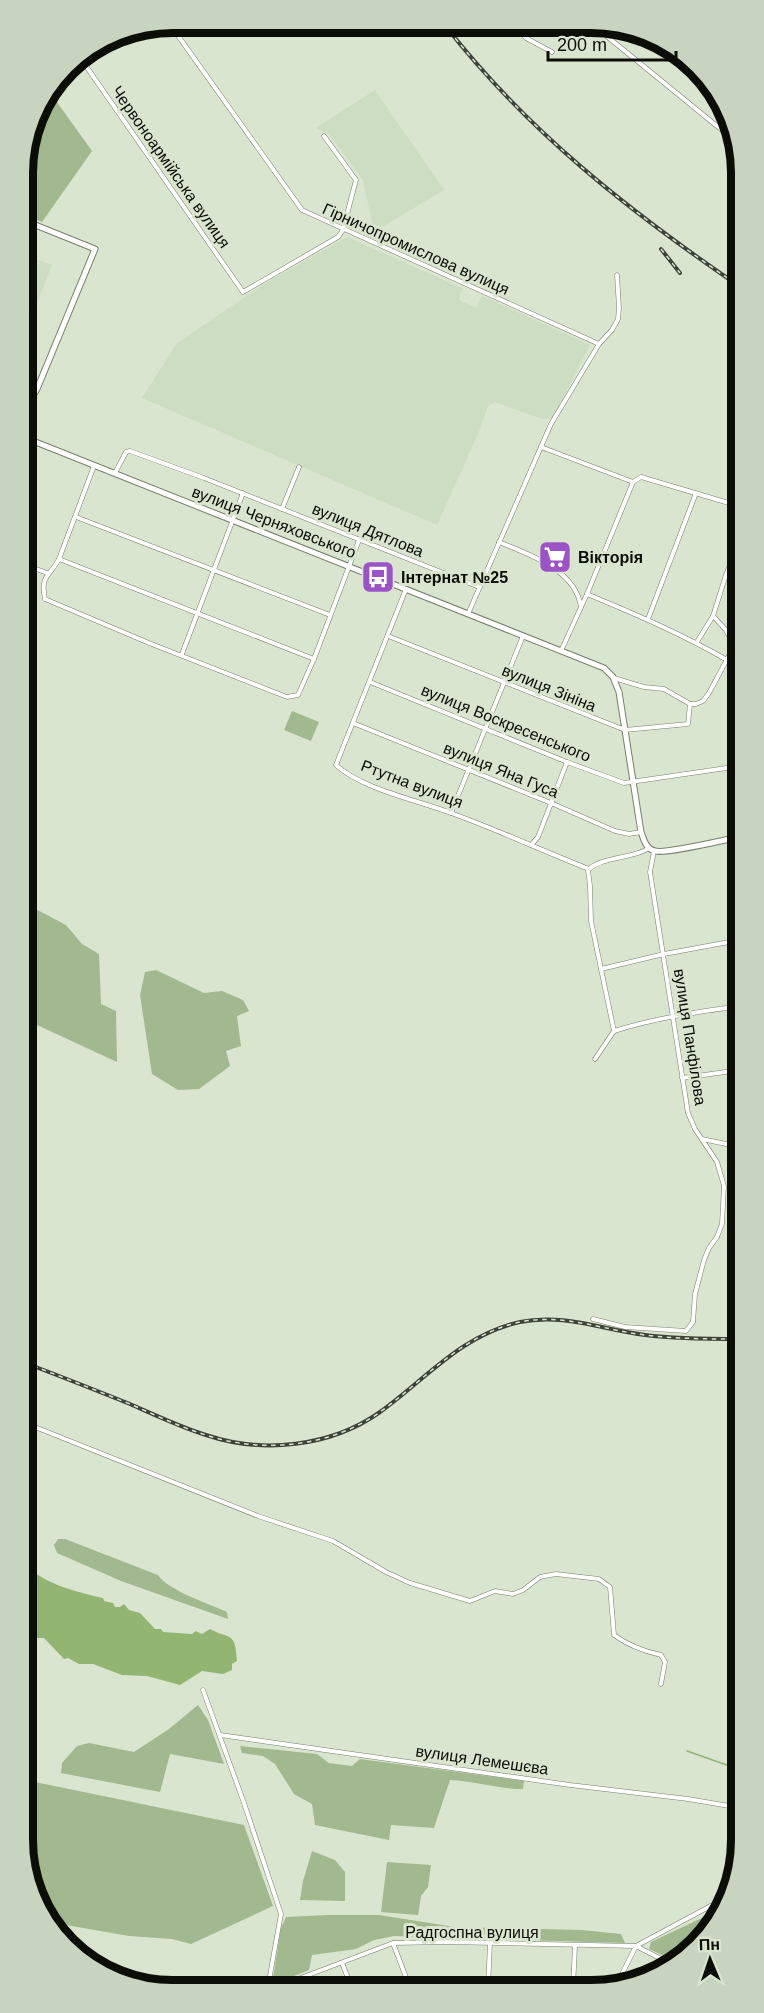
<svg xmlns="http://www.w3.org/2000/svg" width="764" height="2013" font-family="Helvetica,sans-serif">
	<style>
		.built { fill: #cdddc1 }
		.green { fill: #a2b88e }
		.water { fill: #92b572 }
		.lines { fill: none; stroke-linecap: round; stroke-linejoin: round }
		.stream { stroke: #92b572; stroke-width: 1.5 }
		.street-casing { stroke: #75806d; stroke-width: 5 }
		.secondary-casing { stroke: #75806d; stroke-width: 7 }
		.street { stroke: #fff; stroke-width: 4 }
		.secondary { stroke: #fff; stroke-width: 5 }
		.rail-casing { stroke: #3d4339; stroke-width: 4 }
		.rail { stroke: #dae5d0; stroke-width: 1.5; stroke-dasharray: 4.5; stroke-linecap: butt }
		.labels { text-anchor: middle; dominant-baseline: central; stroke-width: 6; stroke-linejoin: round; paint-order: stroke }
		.street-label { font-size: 16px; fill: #0a0e07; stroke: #dae5d0 }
		.poi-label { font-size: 16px; font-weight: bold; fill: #0a0e07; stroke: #dae5d0; text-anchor: start }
		.rim { fill: none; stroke: #0a0e07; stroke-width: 8 }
	</style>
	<rect width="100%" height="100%" fill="#dae5d0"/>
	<g class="built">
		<polygon points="375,90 444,190 374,232 363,180 329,134 316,128"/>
		<polygon points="347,237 462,288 459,300 476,308 482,296 590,345 553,418 542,419 495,402 488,406 478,434 437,525 142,398 177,343 264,284"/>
		<polygon points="23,254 52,265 23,339"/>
	</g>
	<g class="green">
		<polygon points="49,91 92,151 42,222 23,214 23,162 38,106"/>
		<polygon points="292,711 319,722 311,741 284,730"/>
		<polygon points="24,903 66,925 82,944 99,954 101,1004 116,1011 117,1062 24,1019"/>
		<polygon points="156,970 204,993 222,991 243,1000 249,1011 237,1016 241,1046 226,1051 230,1066 199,1089 178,1090 152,1074 140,995 145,972"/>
		<path d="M58,1539h7l93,36c9,15 52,29 69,37l1,7 -107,-38 -57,-25 -7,-3 -3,-8z"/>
		<polygon points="198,1705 208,1720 224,1764 170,1754 160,1792 61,1773 62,1763 77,1746 89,1743 134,1752 169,1729"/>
		<path d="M240,1746l77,8 12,9 23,3 8,-7 164,22 -1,8c-25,0 -48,-8 -73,-9l-16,48 -43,-3 -2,15 -74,-15 -3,-21 -18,-10 -19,-30 -12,-8 -21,-3z"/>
		<polygon points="35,1782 244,1825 273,1906 191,1944 172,1939 129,1936 54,1923 25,1870 25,1784"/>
		<polygon points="312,1851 335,1860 345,1872 345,1901 300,1900 303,1881"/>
		<polygon points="387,1862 431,1865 428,1887 421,1896 418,1915 381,1912"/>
		<polygon points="328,1915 379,1915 455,1927 582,1930 621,1934 625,1943 394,1936 374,1940 356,1949 312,1955 309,1970 272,1985 281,1928 286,1917"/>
		<polygon points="708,1915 718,1917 704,1939 677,1962 649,1949 651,1942"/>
	</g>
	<path class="water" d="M25,1533l9,10 -2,1v5l-3,4 4,9 -2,6c10,15 53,26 72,30l1,3 9,2 2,4h5l4,-3 5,6 11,3 15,16h6l2,3 29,2 4,-3 6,3 8,-5c20,11 25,1 27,32l-5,3v6l-9,4 -21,-3 -22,14 -33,-9 -25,-1 -29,-11h-14l-11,-6 -4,1 -20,-21h-19z"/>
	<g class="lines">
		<polyline class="stream" points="687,1751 741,1770"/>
		<defs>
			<g id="street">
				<polyline points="169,23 302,210 599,344"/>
				<polyline points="515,25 526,38 552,52"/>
				<polyline points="593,25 739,144"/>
				<polyline points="79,56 243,292 338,237 343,230 356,180 324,136"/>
				<polyline points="23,382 37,389"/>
				<polyline points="541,447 633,482 641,477 739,506"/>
				<path d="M94,466l-35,93c-9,18 -19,15 -14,40l104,44 138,54 11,-2 16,-36 45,-119"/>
				<polyline points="115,473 126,452 130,451 204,478 479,587"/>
				<polyline points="282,509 299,467"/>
				<polyline points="76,517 330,615"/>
				<path d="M499,542c31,13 76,27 82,65"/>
				<polyline points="59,559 314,659"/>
				<polyline points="23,564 47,573"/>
				<path d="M406,589l-70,176c26,24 81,35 115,48 47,17 92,38 138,56"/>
				<path d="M587,594c48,20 95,40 140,66"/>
				<polyline points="468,614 551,424 599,344 612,330 618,319 619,308 617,275"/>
				<polyline points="713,616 726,630 734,645"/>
				<polyline points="648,619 696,493"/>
				<polyline points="388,636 625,730 688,724 690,704"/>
				<polyline points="697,642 713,616 726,575 739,543"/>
				<polyline points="561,651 587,594 633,482"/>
				<polyline points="731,653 739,657"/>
				<polyline points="182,654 243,493"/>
				<polyline points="614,678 644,687 664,689 690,704 696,704 703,701 709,693 739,637"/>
				<polyline points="370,682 567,762 624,783 740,766"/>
				<polyline points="353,723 551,803 615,831 629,834 641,832"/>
				<polyline points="451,813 523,636"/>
				<polyline points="531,845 538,837 567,762"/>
				<polyline points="601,969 664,954 740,940"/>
				<path d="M614,1031l-23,-110 -1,-35 -2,-16c14,-14 46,-11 61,-22"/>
				<path d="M614,1031c42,-13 83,-19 126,-25"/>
				<polyline points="595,1059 614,1031"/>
				<polyline points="682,1078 740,1070"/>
				<polyline points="702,1139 731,1145 740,1143"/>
				<polyline points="593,1319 625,1327 686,1331 693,1322 695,1294 704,1260 709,1248 717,1237 722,1224 724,1186 717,1162 695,1129 688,1113 650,872 654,851"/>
				<path d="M25,1423l233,93 75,25 53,31 24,11 60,18 25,-10 18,3 10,-4 17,-13 16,-3 43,5 11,8 4,48c15,11 29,16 47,20l4,7 -4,22"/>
				<polyline points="203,1690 244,1803 281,1914 269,1981 271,1988"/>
				<polyline points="220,1735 570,1785 688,1799 741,1808"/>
				<polyline points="393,1943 410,1988"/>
				<polyline points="342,1963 352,1988"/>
				<polyline points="308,1976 313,1988"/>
				<polyline points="274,1988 393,1943 445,1942 636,1946 673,1965"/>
				<polyline points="488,1988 490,1943"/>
				<polyline points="573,1988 575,1946"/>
				<polyline points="615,1988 636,1946 731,1895"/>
			</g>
			<g id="secondary">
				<polyline points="23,220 95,249 37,389 23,413"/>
				<path d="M23,437l581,231 9,9 6,15 22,140c3,8 5,17 14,19 12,3 68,-11 85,-14"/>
			</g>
		</defs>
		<use href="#street" class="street-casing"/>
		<use href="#secondary" class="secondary-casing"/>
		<use href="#street" class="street"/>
		<use href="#secondary" class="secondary"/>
		<defs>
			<g id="rail">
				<path d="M444,24c82,106 185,187 295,262"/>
				<polyline points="661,249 680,273"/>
				<path d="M25,1363c35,13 70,27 105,41 25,11 50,23 76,31 56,19 125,12 174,-23 46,-33 81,-77 140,-90 43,-9 83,8 125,13 32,4 64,4 95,4"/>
			</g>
		</defs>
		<use href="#rail" class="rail-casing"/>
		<use href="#rail" class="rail"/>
	</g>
	<defs>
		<symbol id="supermarket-square" viewBox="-11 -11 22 22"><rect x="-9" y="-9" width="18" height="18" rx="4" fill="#9c53c7" stroke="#dae5d0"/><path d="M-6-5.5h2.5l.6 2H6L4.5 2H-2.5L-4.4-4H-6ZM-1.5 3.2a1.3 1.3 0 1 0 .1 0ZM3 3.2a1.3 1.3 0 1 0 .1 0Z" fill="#fff"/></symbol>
		<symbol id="bus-square" viewBox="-11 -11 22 22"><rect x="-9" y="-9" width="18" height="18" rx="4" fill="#9c53c7" stroke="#dae5d0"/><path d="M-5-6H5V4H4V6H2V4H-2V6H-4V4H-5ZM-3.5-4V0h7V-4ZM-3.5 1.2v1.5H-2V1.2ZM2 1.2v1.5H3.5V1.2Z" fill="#fff"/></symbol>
	</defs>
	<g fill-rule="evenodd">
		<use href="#supermarket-square" x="536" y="538" width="38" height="38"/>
		<use href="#bus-square" x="359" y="558" width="38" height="38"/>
	</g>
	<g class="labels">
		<g class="street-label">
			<text transform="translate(171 167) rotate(55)">Червоноармійська вулиця</text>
			<text transform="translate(416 249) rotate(24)">Гірничопромислова вулиця</text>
			<text transform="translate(274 522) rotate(21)">вулиця Черняховського</text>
			<text transform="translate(368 530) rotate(22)">вулиця Дятлова</text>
			<text transform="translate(549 688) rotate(22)">вулиця Зініна</text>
			<text transform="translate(506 723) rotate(22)">вулиця Воскресенського</text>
			<text transform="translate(501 770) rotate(22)">вулиця Яна Гуса</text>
			<text transform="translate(412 784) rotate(21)">Ртутна вулиця</text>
			<text transform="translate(690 1037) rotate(81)">вулиця Панфілова</text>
			<text transform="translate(482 1760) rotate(8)">вулиця Лемешєва</text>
			<text x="472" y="1932">Радгоспна вулиця</text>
		</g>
		<g class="poi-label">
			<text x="578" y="557">Вікторія</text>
			<text x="401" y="577">Інтернат №25</text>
		</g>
	</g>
	<path d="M0 0H764V2013H0ZM173 33H591A140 140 0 0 1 731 173V1840A140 140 0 0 1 591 1980H173A140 140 0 0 1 33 1840V173A140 140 0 0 1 173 33Z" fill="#c9d4c0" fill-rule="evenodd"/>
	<path class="rim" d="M173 33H591A140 140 0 0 1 731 173V1840A140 140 0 0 1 591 1980H173A140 140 0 0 1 33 1840V173A140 140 0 0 1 173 33Z"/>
	<g transform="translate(710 1959) rotate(358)" stroke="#dae5d0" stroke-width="4.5" paint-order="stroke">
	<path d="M0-4.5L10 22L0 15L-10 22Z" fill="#0a0e07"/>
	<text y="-9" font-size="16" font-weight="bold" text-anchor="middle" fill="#0a0e07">Пн</text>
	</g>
	<path d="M548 51v9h128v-9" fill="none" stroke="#0a0e07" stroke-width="3"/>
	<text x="557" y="51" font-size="18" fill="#0a0e07" stroke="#dae5d0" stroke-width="4.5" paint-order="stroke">200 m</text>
</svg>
